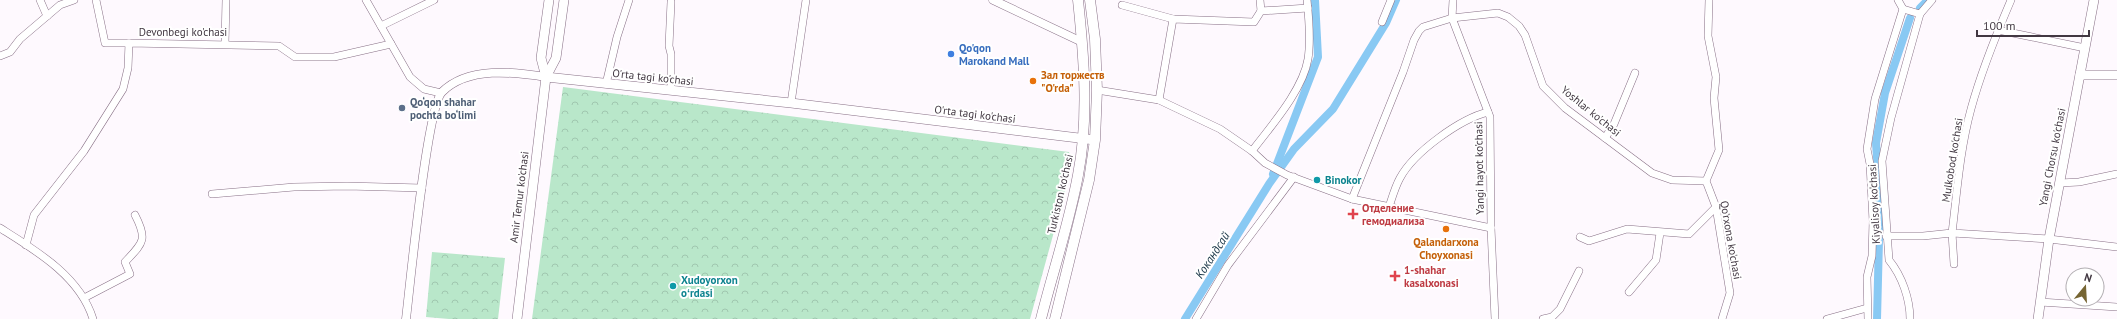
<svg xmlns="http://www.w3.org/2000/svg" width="2117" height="319" font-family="'PT Sans',sans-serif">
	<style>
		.park { fill: url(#park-crowns) }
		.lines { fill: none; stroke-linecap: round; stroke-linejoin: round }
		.canal { stroke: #89c9f3; stroke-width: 8 }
		.minor-casing { stroke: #887086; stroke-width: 8 }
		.tertiary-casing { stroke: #887086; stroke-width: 9 }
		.secondary-casing { stroke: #887086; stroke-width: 10 }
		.primary-casing { stroke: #887086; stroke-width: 11 }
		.minor { stroke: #fff; stroke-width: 7 }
		.tertiary { stroke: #fff; stroke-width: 8 }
		.secondary { stroke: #fff; stroke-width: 9 }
		.primary { stroke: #fff; stroke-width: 10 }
		.shop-dot { fill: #3f7fe0; stroke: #fff; stroke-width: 1.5 }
		.food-dot { fill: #e8710a; stroke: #fff; stroke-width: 1.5 }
		.service-dot { fill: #5c6f8a; stroke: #fff; stroke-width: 1.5 }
		.culture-dot { fill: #0f9aa8; stroke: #fff; stroke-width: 1.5 }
		.health-dot { fill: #e0444e; stroke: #fff; stroke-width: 1.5 }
		.labels { text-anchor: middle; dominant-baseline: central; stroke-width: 4; stroke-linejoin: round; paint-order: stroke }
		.street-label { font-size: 11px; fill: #423842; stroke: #fff }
		.shop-label { font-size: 11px; font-weight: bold; fill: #366cbe; stroke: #fff; text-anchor: start }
		.food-label { font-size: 11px; font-weight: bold; fill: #c56008; stroke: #fff; text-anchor: start }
		.service-label { font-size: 11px; font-weight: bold; fill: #4e5e75; stroke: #fff; text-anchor: start }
		.culture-label { font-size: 11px; font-weight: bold; fill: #0d838f; stroke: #fff; text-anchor: start }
		.health-label { font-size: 11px; font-weight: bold; fill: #be3a42; stroke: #fff; text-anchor: start }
		.water-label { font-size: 12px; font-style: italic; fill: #122f41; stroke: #fff }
	</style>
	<defs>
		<pattern id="park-crowns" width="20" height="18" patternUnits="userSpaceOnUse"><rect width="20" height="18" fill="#b9e7ca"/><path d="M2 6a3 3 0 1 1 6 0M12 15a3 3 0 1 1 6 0" fill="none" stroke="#a0c7af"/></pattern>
	</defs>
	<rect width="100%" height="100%" fill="#fef9fe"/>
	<g class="park">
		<polygon points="563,87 1069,152 1072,161 1066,188 1030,319 532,319"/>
		<polygon points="432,252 505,258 498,319 449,319 426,317"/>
	</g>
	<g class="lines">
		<g class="canal">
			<polyline points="1920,8 1928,0"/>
			<polyline points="1273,174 1318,57 1315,0"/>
			<polyline points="1185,319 1269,184 1294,149 1333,109 1386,23 1396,0"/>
			<polyline points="1877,319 1880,200 1876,143 1885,93 1910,18"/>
		</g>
		<defs>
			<g id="minor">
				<polyline points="40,0 47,16"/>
				<polyline points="96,0 105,43 129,43"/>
				<polyline points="366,0 410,77 424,89 441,93"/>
				<polyline points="1260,0 1261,11"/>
				<polyline points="1453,0 1452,18 1490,117 1491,228 1495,319"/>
				<polyline points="1709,0 1708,36 1716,77 1714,98 1719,150 1706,181 1716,207 1730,293 1722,319"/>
				<path d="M2011,0c-15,35 -30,72 -40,109 -11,40 -14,83 -19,124l97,6 68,8"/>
				<polyline points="671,2 669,46 671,54 671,90"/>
				<polyline points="1122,5 1173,19"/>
				<polyline points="1903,9 1920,14 1932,0"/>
				<polyline points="1382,22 1391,0"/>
				<polyline points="381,26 434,0"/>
				<polyline points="1998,30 2085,48"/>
				<polyline points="225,44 226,0"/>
				<polyline points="0,56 10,52 20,39 60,5 74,0"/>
				<polyline points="606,84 617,37 629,0"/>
				<polyline points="1097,90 1159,100 1220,129 1252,151 1265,163 1287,175 1352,199 1491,228"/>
				<polyline points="1159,100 1173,19 1254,22 1261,11 1308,8"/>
				<polyline points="791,103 806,0"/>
				<polyline points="1605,138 1614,124 1635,73"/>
				<path d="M1252,151c19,-25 51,-61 56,-92 3,-19 1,-40 -1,-59"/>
				<polyline points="2060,183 2079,182 2117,174"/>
				<polyline points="212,194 294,187 347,186 422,188"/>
				<polyline points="1352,199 1403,72 1414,40 1419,31 1423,27 1452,18 1498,13 1508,17 1519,26 1525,35 1543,86 1565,108 1652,173 1672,180 1706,181"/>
				<path d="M1389,207c3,-9 6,-20 11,-29 14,-26 60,-59 88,-66"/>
				<path d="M0,228c35,22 80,48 93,91"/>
				<polyline points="1886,236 1923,236 1952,233 1954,264"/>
				<polyline points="1580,237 1589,241 1627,229 1689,234 1716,207"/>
				<polyline points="26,245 34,215 84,151 123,89 128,68 129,43 279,46 295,57 334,57 391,44"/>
				<polyline points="1629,292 1656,260 1660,233"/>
				<path d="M84,298l46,-24 -5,-12c18,-19 23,-22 10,-47"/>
				<polyline points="2040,302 2117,307"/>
				<polyline points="1196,319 1228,265 1294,177"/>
				<polyline points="1543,319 1552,317 1560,309 1579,271"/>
				<polyline points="1827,319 1867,308"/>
				<polyline points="1868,319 1867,277 1872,256 1873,221 1870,164 1867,149 1875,99 1903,9 1898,0"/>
				<path d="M1910,319c0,-20 -8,-43 -21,-59l-7,-99 9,-43 29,-104"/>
			</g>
			<g id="tertiary">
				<polyline points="993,0 1082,42"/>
				<path d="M406,319c4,-33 21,-212 36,-227 26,-26 72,-20 104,-15"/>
			</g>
			<g id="secondary">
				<polyline points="2080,75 2117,75"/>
				<polyline points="546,77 791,103 1095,140"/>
				<polyline points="546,77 541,58 549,0"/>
				<polyline points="517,319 546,77 556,58 564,0"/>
				<polyline points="2038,319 2049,239 2094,0"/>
			</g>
			<g id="primary">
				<path d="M1041,319c12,-48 28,-95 37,-144 11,-57 6,-118 0,-175"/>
				<polyline points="1055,319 1089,180 1095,140 1097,90 1095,39 1090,0"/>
			</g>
		</defs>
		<use href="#minor" class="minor-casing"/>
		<use href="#tertiary" class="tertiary-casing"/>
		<use href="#secondary" class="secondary-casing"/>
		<use href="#primary" class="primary-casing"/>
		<use href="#minor" class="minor"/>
		<use href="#tertiary" class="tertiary"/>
		<use href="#secondary" class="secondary"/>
		<use href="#primary" class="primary"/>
	</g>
	<circle class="shop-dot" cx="951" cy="54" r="4"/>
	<g class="food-dot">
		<circle cx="1033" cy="81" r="4"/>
		<circle cx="1446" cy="229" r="4"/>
	</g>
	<circle class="service-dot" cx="402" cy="108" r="4"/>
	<g class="culture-dot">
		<circle cx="1317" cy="180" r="4"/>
		<circle cx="673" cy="286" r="4"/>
	</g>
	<g class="health-dot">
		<path d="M1351 208h4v4h4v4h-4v4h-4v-4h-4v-4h4z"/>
		<path d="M1393 270h4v4h4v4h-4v4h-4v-4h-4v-4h4z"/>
	</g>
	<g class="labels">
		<g class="street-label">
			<text x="183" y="32">Devonbegi ko'chasi</text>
			<text transform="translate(653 77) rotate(6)">O'rta tagi ko'chasi</text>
			<text transform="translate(1591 111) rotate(39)">Yoshlar ko'chasi</text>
			<text transform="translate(975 114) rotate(7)">O'rta tagi ko'chasi</text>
			<text transform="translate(2052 157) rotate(-79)">Yangi Chorsu ko'chasi</text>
			<text transform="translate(1952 160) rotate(-81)">Mulkobod ko'chasi</text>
			<text transform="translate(1479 168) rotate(-91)">Yangi hayot ko'chasi</text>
			<text transform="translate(1060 194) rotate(-77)">Turkiston ko'chasi</text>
			<text transform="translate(519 197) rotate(-83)">Amir Temur ko'chasi</text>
			<text transform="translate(1874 204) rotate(-93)">Kiyalisoy ko'chasi</text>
			<text transform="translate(1731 240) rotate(80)">Qo'rxona ko'chasi</text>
		</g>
		<g class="shop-label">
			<text x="959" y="48">Qo'qon<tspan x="959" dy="13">Marokand Mall</tspan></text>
		</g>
		<g class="food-label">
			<text x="1041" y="75">Зал торжеств<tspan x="1041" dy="13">"O'rda"</tspan></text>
			<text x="1446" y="242" text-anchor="middle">Qalandarxona<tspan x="1446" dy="13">Choyxonasi</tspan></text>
		</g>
		<g class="service-label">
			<text x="410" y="102">Qo‘qon shahar<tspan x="410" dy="13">pochta bo‘limi</tspan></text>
		</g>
		<g class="culture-label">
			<text x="1325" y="180">Binokor</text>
			<text x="681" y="280">Xudoyorxon<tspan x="681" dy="13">oʻrdasi</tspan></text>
		</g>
		<g class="health-label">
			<text x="1362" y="208">Отделение<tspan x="1362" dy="13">гемодиализа</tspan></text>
			<text x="1404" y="270">1-shahar<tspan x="1404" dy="13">kasalxonasi</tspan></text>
		</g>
		<g class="water-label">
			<text transform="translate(1212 255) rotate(-57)">Кокандсай</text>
		</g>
	</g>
	<g transform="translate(2085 287) rotate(18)"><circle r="19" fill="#ffffff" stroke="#b3afb3"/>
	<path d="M0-3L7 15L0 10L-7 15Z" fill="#766533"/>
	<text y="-6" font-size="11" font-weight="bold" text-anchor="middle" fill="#423842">N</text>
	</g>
	<path d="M1977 30v6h112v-6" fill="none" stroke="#423842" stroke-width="2"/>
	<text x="1983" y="30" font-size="12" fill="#423842" stroke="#ffffff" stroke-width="3" paint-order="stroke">100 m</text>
</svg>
